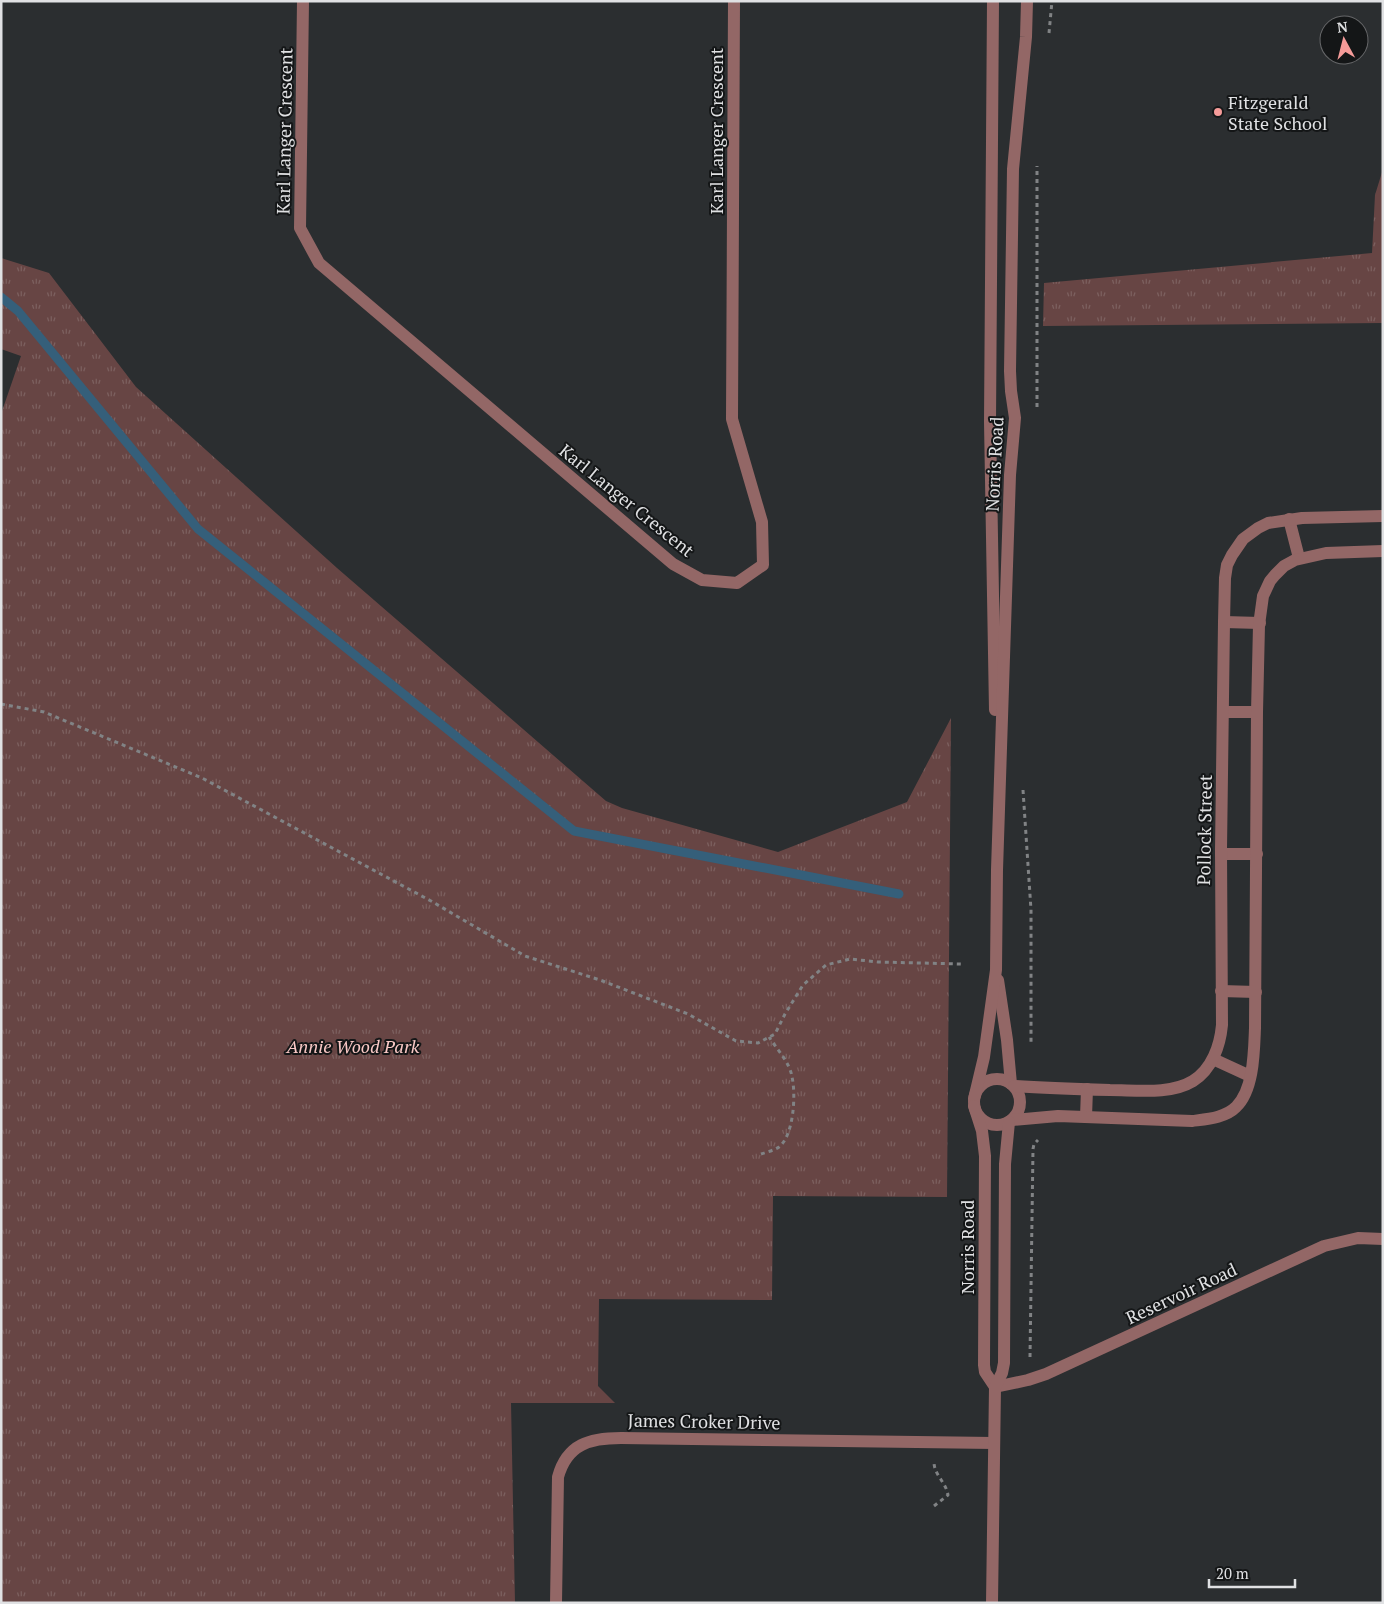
<svg xmlns="http://www.w3.org/2000/svg" width="1384" height="1604" font-family="'PT Serif',serif">
	<style>
		.park { fill: url(#park-tufts) }
		.lines { fill: none; stroke-linecap: round; stroke-linejoin: round }
		.stream { stroke: #355f7a; stroke-width: 9 }
		.path { stroke: #818385; stroke-width: 3; stroke-dasharray: 4 4; stroke-linecap: butt }
		.minor { stroke: #936766; stroke-width: 12 }
		.poi-dot { fill: #f59b99; stroke: #141617; stroke-width: 2 }
		.labels { text-anchor: middle; dominant-baseline: central; stroke-width: 4; stroke-linejoin: round; paint-order: stroke }
		.poi-label { font-size: 18px; fill: #e0e1e3; stroke: #141617; text-anchor: start }
		.street-label { font-size: 18px; fill: #e0e1e3; stroke: #141617 }
		.park-label { font-size: 18px; font-style: italic; fill: #fac9c6; stroke: #141617 }
	</style>
	<defs>
		<pattern id="park-tufts" width="24" height="20" patternUnits="userSpaceOnUse" patternTransform="scale(1.25)"><rect width="24" height="20" fill="#674544"/><path d="M3 7l-1-3M5 7V3M7 7l1-3M15 17l-1-3M17 17v-4M19 17l1-3" fill="none" stroke="#7c605f"/></pattern>
	</defs>
	<rect width="100%" height="100%" fill="#2b2e30"/>
	<g class="park">
		<polygon points="1383,169 1383,323 1043,326 1044,283 1372,253 1375,195"/>
		<polygon points="1,258 49,273 136,387 337,568 606,801 622,808 778,852 907,802 951,718 947,1197 773,1196 772,1300 599,1299 598,1386 615,1403 511,1403 515,1603 1,1603 1,414 21,356 1,349"/>
	</g>
	<g class="lines">
		<polyline class="stream" points="1,297 18,311 198,529 574,831 899,894"/>
		<g class="path">
			<polyline points="1049,33 1052,1"/>
			<polyline points="1037,407 1037,166"/>
			<polyline points="1,704 44,712 202,778 431,901 525,956 600,980 688,1014 736,1041 758,1043 775,1034 785,1014 803,985 826,965 850,959 878,962 962,964"/>
			<polyline points="1023,790 1031,910 1031,1044"/>
			<path d="M761,1154c6,-2 14,-4 18,-7 15,-12 17,-53 13,-70 -2,-14 -15,-28 -23,-40"/>
			<polyline points="1030,1357 1033,1149 1034,1144 1038,1140"/>
			<path d="M934,1506l14,-11c-2,-13 -14,-20 -14,-33"/>
		</g>
		<g class="minor">
			<polyline points="303,1 300,228 319,263 673,564 702,580 737,583 763,565 762,522 732,419 734,1"/>
			<polyline points="993,1 990,422 995,710"/>
			<polyline points="1289,519 1299,558"/>
			<polyline points="1224,622 1260,623"/>
			<polyline points="1223,712 1257,712"/>
			<polyline points="1221,854 1257,854"/>
			<polyline points="998,980 1007,1040 1011,1084"/>
			<polyline points="1221,991 1256,992"/>
			<polyline points="1213,1059 1250,1076"/>
			<circle cx="997" cy="1102" r="23"/>
			<path d="M1014,1086c32,2 64,3 96,4 26,0 60,5 83,-9 19,-12 27,-35 29,-56l-1,-175 3,-228 1,-44 2,-13 5,-10 11,-16 15,-11 10,-5 34,-5 81,-2"/>
			<polyline points="974,1099 984,1057 996,970 997,870 1010,475 1015,418 1011,391 1010,371 1013,169 1026,37 1027,1"/>
			<polyline points="974,1106 982,1131 985,1156 984,1365 985,1372 995,1387"/>
			<polyline points="1086,1117 1087,1089"/>
			<path d="M1012,1120l46,-4 134,5c15,-2 33,-3 44,-14 18,-17 18,-56 19,-79l2,-316 2,-87 4,-29 7,-15 5,-6 9,-9 11,-6 31,-7 57,-2"/>
			<polyline points="995,1387 1028,1380 1046,1374 1324,1246 1358,1238 1383,1239"/>
			<path d="M556,1603l2,-126c9,-33 32,-39 63,-39l373,5"/>
			<polyline points="992,1603 995,1387 1002,1373 1004,1363 1005,1164 1009,1122"/>
		</g>
	</g>
	<circle class="poi-dot" cx="1218" cy="112" r="5"/>
	<g class="labels">
		<g class="poi-label">
			<text x="1228" y="102">Fitzgerald<tspan x="1228" dy="21">State School</tspan></text>
		</g>
		<g class="street-label">
			<text transform="translate(284 131) rotate(-89)">Karl Langer Crescent</text>
			<text transform="translate(716 131) rotate(-90)">Karl Langer Crescent</text>
			<text transform="translate(994 464) rotate(-87)">Norris Road</text>
			<text transform="translate(627 500) rotate(39)">Karl Langer Crescent</text>
			<text transform="translate(1204 830) rotate(-89)">Pollock Street</text>
			<text transform="translate(967 1247) rotate(-90)">Norris Road</text>
			<text transform="translate(1181 1293) rotate(-25)">Reservoir Road</text>
			<text transform="translate(704 1421) rotate(1)">James Croker Drive</text>
		</g>
		<g class="park-label">
			<text x="353" y="1046">Annie Wood Park</text>
		</g>
	</g>
	<rect width="1384" height="1604" fill="none" stroke="#e0e1e3" stroke-width="5"/>
	<g transform="translate(1344 40) rotate(353)"><circle r="24" fill="#141617" stroke="#666769"/>
	<path d="M0-4L9 19L0 12L-9 19Z" fill="#f59b99"/>
	<text y="-8" font-size="14" font-weight="bold" text-anchor="middle" fill="#e0e1e3">N</text>
	</g>
	<path d="M1209 1579v8h86v-8" fill="none" stroke="#e0e1e3" stroke-width="2.5"/>
	<text x="1216" y="1579" font-size="15" fill="#e0e1e3" stroke="#141617" stroke-width="4" paint-order="stroke">20 m</text>
</svg>
